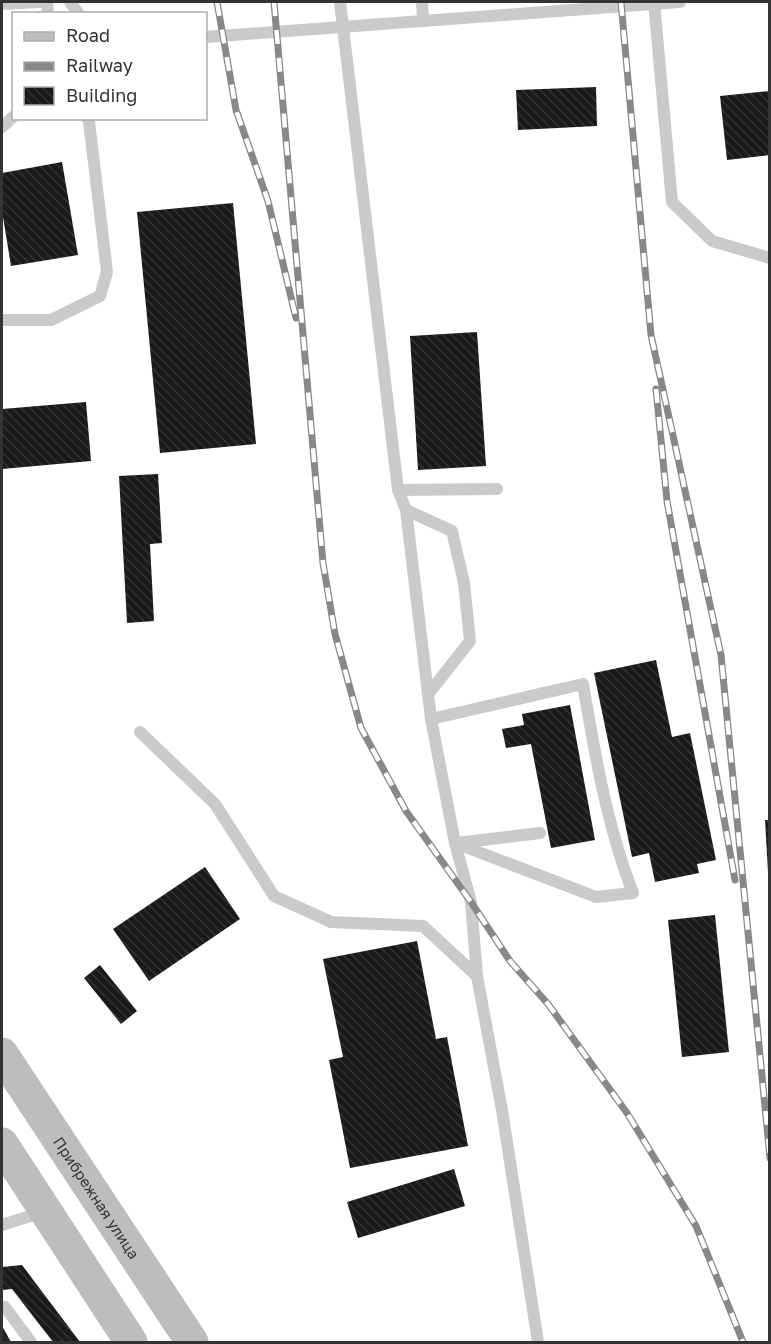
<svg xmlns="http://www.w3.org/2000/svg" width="771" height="1344" font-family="'Golos Text',sans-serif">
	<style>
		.building { fill: url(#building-back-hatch) }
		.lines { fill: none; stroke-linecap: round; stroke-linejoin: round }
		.lane { stroke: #cacaca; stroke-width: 12 }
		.secondary { stroke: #bdbdbd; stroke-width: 33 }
		.rail-casing { stroke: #888; stroke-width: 7 }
		.rail { stroke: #fff; stroke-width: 4.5; stroke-dasharray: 14; stroke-linecap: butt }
		.labels { text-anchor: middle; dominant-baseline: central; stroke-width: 6; stroke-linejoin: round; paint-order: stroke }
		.street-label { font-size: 15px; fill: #333; stroke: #fff }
	</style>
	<defs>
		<pattern id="building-back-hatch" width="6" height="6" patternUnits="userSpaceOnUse" patternTransform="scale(1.5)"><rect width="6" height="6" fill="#1a1a1a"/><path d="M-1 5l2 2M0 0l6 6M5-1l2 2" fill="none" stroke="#333"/></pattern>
	</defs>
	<rect width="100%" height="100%" fill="#fff"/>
	<g class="building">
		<polygon points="596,87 597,126 518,130 516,90"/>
		<polygon points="770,91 770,155 727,160 720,96"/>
		<polygon points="62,162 78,255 11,266 2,211 2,173"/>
		<polygon points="233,203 256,444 160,453 137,212"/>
		<polygon points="477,332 486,466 418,470 410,336"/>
		<polygon points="86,402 91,461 2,469 2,409"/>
		<polygon points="158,474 162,543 150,544 154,621 127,623 119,476"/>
		<polygon points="656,660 672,737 690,733 716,860 697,864 699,873 655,882 649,853 632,857 594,673"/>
		<polygon points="570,705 595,840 551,848 531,744 506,748 502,729 524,725 522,714"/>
		<polygon points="765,820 770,820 770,872 768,872"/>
		<polygon points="205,867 240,919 149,981 113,929"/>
		<polygon points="715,915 729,1052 682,1057 668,920"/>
		<polygon points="417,941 436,1039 447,1037 468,1146 350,1168 329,1060 343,1057 323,959"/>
		<polygon points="100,965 137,1011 121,1024 84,978"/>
		<polygon points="454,1169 465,1206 358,1238 347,1202"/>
		<polygon points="22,1265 80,1342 53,1342 12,1289 2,1290 2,1267"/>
		<polygon points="2,1326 11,1342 2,1342"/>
	</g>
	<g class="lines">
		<g class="lane">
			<polyline points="47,2 48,14"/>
			<polyline points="70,2 79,14"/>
			<polyline points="340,2 398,490 406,510 431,719 455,843 471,902 477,976 502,1110 538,1342"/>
			<polyline points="422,2 423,21"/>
			<polyline points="654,2 672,202 712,241 770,258"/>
			<polyline points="2,4 40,2"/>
			<polyline points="206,37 680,2"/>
			<polyline points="2,127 14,116"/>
			<polyline points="2,320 51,320 100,296 107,272 89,121 87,118"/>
			<polyline points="398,490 497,489"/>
			<polyline points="406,510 452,531 464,583 470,641 429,693"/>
			<path d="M431,719l152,-35c12,71 24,142 50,209l-37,4 -141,-54"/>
			<polyline points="140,732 215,804 274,896 331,922 423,926 477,976"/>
			<polyline points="457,843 540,833"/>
			<polyline points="2,1225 43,1212"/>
			<polyline points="2,1307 5,1307 31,1342"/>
		</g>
		<g class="secondary">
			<path id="s1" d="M2,1054l190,288"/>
			<polyline points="2,1144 131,1342"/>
		</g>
		<defs>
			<g id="rail">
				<polyline points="217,2 236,110 268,201 296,318"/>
				<polyline points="274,2 323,563 335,634 361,728 406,811 471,902 510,961 548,1004 627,1113 696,1226 743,1342"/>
				<polyline points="621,2 651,335 721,655 770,1158"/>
				<polyline points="656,389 667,501 735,880"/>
			</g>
		</defs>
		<use href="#rail" class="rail-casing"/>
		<use href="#rail" class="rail"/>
	</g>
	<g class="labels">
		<g class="street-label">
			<text stroke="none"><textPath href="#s1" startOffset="172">Прибрежная улица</textPath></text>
		</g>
	</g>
	<rect width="771" height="1344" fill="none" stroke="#333333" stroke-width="6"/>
	<rect x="12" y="12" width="195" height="108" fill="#ffffff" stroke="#adadad" stroke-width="1.5"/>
	<rect x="24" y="32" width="30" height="9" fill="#bdbdbd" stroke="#adadad" stroke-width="1.5"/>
	<text x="66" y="42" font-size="18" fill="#333333">Road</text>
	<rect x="24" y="62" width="30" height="9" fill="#888888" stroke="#adadad" stroke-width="1.5"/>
	<text x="66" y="72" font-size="18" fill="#333333">Railway</text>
	<rect x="24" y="87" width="30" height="18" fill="url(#building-back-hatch)" stroke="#adadad" stroke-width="1.5"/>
	<text x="66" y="102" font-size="18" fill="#333333">Building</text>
</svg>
